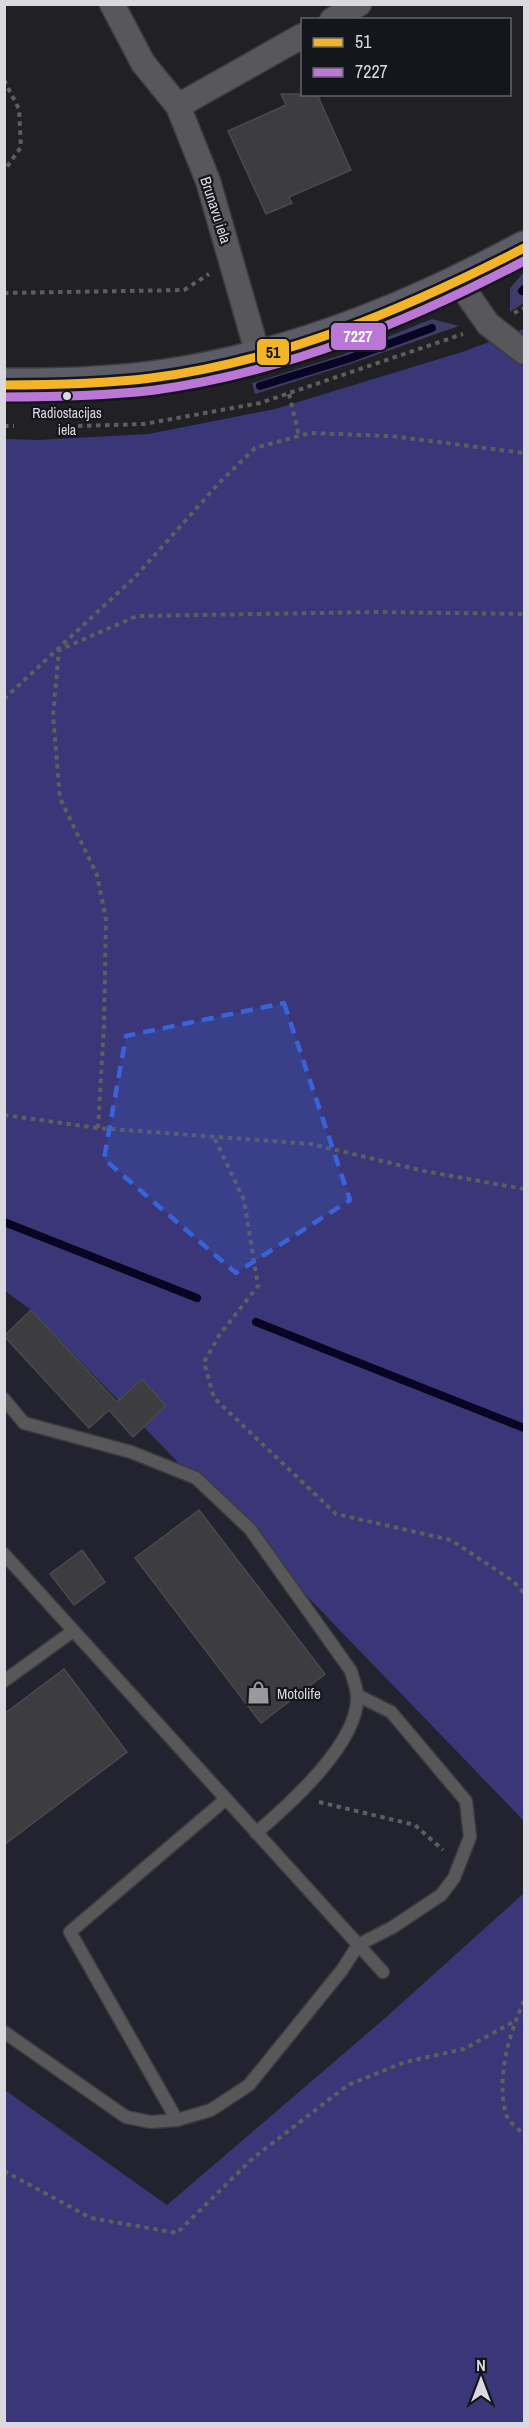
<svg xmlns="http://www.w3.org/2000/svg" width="529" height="2428" font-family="'Archivo Narrow',sans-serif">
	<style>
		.built { fill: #23232f }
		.green { fill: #3d3d68 }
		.forest { fill: #3b3677 }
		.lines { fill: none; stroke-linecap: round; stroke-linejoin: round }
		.stream { stroke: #080422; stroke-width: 8 }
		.building { fill: #3d3d41; stroke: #4a4a4e; stroke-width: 1.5 }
		.service-casing { stroke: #3b3b40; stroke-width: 15 }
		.minor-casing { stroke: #3b3b40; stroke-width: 27 }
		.primary-casing { stroke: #3b3b40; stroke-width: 36 }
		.path { stroke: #5e5e61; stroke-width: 4; stroke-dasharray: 4.5 4.5; stroke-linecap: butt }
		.service { stroke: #58585b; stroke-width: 12 }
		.minor { stroke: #58585b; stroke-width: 24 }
		.primary { stroke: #5c5c66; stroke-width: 33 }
		.bus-1-casing { stroke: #15151d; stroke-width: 14 }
		.bus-2-casing { stroke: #15151d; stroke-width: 14 }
		.bus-1 { stroke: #f4b427; stroke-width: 9 }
		.bus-2 { stroke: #ba77d6; stroke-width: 9 }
		.marked { fill: #3963d9; fill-opacity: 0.2; stroke: #3963d9; stroke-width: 4.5; stroke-dasharray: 12 8; stroke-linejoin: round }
		.bus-dot { fill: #d9d9df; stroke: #15151d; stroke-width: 2 }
		.labels { text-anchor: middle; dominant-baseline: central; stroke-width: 4.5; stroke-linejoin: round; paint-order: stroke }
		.bus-label { font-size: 14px; fill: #d9d9df; stroke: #15151d }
		.street-label { font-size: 15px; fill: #d9d9df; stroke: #15151d }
		.poi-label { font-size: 15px; fill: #d9d9df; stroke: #15151d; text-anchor: start }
		.line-badge { stroke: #15151d; stroke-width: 2 }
		.badge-label { font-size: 16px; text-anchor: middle; font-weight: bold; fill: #fff }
		.pale-badge-label { font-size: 16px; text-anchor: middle; font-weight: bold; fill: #111 }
	</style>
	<rect width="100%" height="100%" fill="#202025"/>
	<polygon class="built" points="5,1291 31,1310 116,1402 142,1379 524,1817 524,1893 384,2019 167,2205 5,2090"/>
	<g class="green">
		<polygon points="524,272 524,303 510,312 510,288"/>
		<polygon points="432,319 459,326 350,364 255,394 252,383 342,355"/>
	</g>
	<g class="forest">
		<polygon points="524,329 524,1821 31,1310 5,1291 5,439 38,440 148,434 275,409 462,352"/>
		<polygon points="524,1893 524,2423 5,2423 5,2090 167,2205 384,2019"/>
	</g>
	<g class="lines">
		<g class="stream">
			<polyline points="522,291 524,289"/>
			<polyline points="260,386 348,359 432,328"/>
			<polyline points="4,1222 197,1298"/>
			<polyline points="256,1322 524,1428"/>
		</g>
	</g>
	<g class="building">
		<polygon points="281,94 317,94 351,170 289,197 292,203 266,214 228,131 286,105"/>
		<polygon points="31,1310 117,1402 142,1379 166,1406 133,1437 109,1410 89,1428 4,1336"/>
		<polygon points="199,1510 325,1674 261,1723 135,1558"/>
		<polygon points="82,1550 105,1582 74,1605 50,1574"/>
		<polygon points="64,1669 127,1752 4,1845 4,1714"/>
	</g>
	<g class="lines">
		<defs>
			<g id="service">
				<path d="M4,1399l20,24 107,29 65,26 54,51 101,142c2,8 5,15 6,23 4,47 -67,110 -101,139"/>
				<polyline points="4,1554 383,1972"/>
				<polyline points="4,1681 73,1631"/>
				<polyline points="4,2032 126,2117 151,2122 177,2120 211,2110 249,2085 342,1970 358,1945 393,1927 441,1895 454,1878 470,1837 466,1801 391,1712 357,1695"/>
				<polyline points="177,2120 70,1932 226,1799"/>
			</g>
			<g id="minor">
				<polyline points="112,4 143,63 178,106"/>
				<polyline points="332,20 359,4"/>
				<polyline points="458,281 488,324 524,352"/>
				<polyline points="259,358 208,181 178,106 302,36"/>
			</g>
			<path id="primary" d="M4,385c57,0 112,-1 168,-10 124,-19 243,-68 352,-127"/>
		</defs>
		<use href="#service" class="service-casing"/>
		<use href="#minor" class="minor-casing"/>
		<use href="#primary" class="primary-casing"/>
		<g class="path">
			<polyline points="4,80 19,109 21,147 4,171"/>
			<polyline points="4,293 184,290 209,274"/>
			<polyline points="514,313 524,308"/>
			<polyline points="289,394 299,436"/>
			<polyline points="4,426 14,426"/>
			<polyline points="78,426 144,424 260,403 463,334"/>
			<polyline points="4,699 136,576 219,483 255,448 310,433 391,436 524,453"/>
			<polyline points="4,1115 98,1128 311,1144 424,1171 524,1189"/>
			<polyline points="98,1128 104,1026 106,919 97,875 60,798 53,715 59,650 137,616 377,612 524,614"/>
			<polyline points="215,1139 244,1200 258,1286 220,1334 204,1362 214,1398 336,1514 451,1540 513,1581 524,1593"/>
			<polyline points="319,1802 415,1825 443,1850"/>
			<path d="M524,2001c-15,33 -28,77 -18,113 2,8 13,15 18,21"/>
			<polyline points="4,2171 91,2218 177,2233 253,2158 348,2085 405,2062 464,2049 515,2021"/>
		</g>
		<use href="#service" class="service"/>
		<use href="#minor" class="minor"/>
		<use href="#primary" class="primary"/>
		<defs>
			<path id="bus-1" d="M4,385c49,0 98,-1 147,-7 132,-17 255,-69 373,-130"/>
			<path id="bus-2" d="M4,397c51,0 101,-1 151,-7 131,-18 253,-68 369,-129"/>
		</defs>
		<use href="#bus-1" class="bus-1-casing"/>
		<use href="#bus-2" class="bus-2-casing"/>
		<use href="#bus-1" class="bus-1"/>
		<use href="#bus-2" class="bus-2"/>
	</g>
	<path class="marked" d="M284,1003l66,197 -114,73 -132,-114 22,-123z"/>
	<defs>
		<symbol id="shop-bare" viewBox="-9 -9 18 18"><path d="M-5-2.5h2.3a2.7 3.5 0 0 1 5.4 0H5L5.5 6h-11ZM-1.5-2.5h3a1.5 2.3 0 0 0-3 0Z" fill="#98989e" stroke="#15151d" stroke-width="2.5" paint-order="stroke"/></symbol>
	</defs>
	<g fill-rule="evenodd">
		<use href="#shop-bare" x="242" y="1676" width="33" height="33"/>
	</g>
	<circle class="bus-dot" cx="67" cy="396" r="5"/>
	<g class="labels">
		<g class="bus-label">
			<text x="67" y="413">Radiostacijas<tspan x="67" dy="17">iela</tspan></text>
		</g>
		<g class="street-label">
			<text transform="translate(216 210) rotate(72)">Brunavu iela</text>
		</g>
		<g class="poi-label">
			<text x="277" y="1693">Motolife</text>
		</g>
	</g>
	<g class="line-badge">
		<rect x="330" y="322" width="57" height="29" rx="6" fill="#ba77d6"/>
		<rect x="256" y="338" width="34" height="28" rx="6" fill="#f4b427"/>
	</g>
	<g class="badge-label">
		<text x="358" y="342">7227</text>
	</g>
	<g class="pale-badge-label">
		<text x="273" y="358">51</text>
	</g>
	<rect width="529" height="2428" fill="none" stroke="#d9d9df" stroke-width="12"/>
	<rect x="301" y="18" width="210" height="78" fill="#15151d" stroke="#63636b" stroke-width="1.5"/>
	<rect x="313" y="38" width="30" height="9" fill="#f4b427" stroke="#63636b" stroke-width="1.5"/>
	<text x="355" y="48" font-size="18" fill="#d9d9df">51</text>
	<rect x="313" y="68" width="30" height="9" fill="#ba77d6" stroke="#63636b" stroke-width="1.5"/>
	<text x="355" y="78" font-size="18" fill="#d9d9df">7227</text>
	<g transform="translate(481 2380)" stroke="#15151d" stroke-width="4.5" paint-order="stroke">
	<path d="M0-4.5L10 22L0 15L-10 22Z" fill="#d9d9df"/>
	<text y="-9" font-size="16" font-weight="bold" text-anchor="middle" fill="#d9d9df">N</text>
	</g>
</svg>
